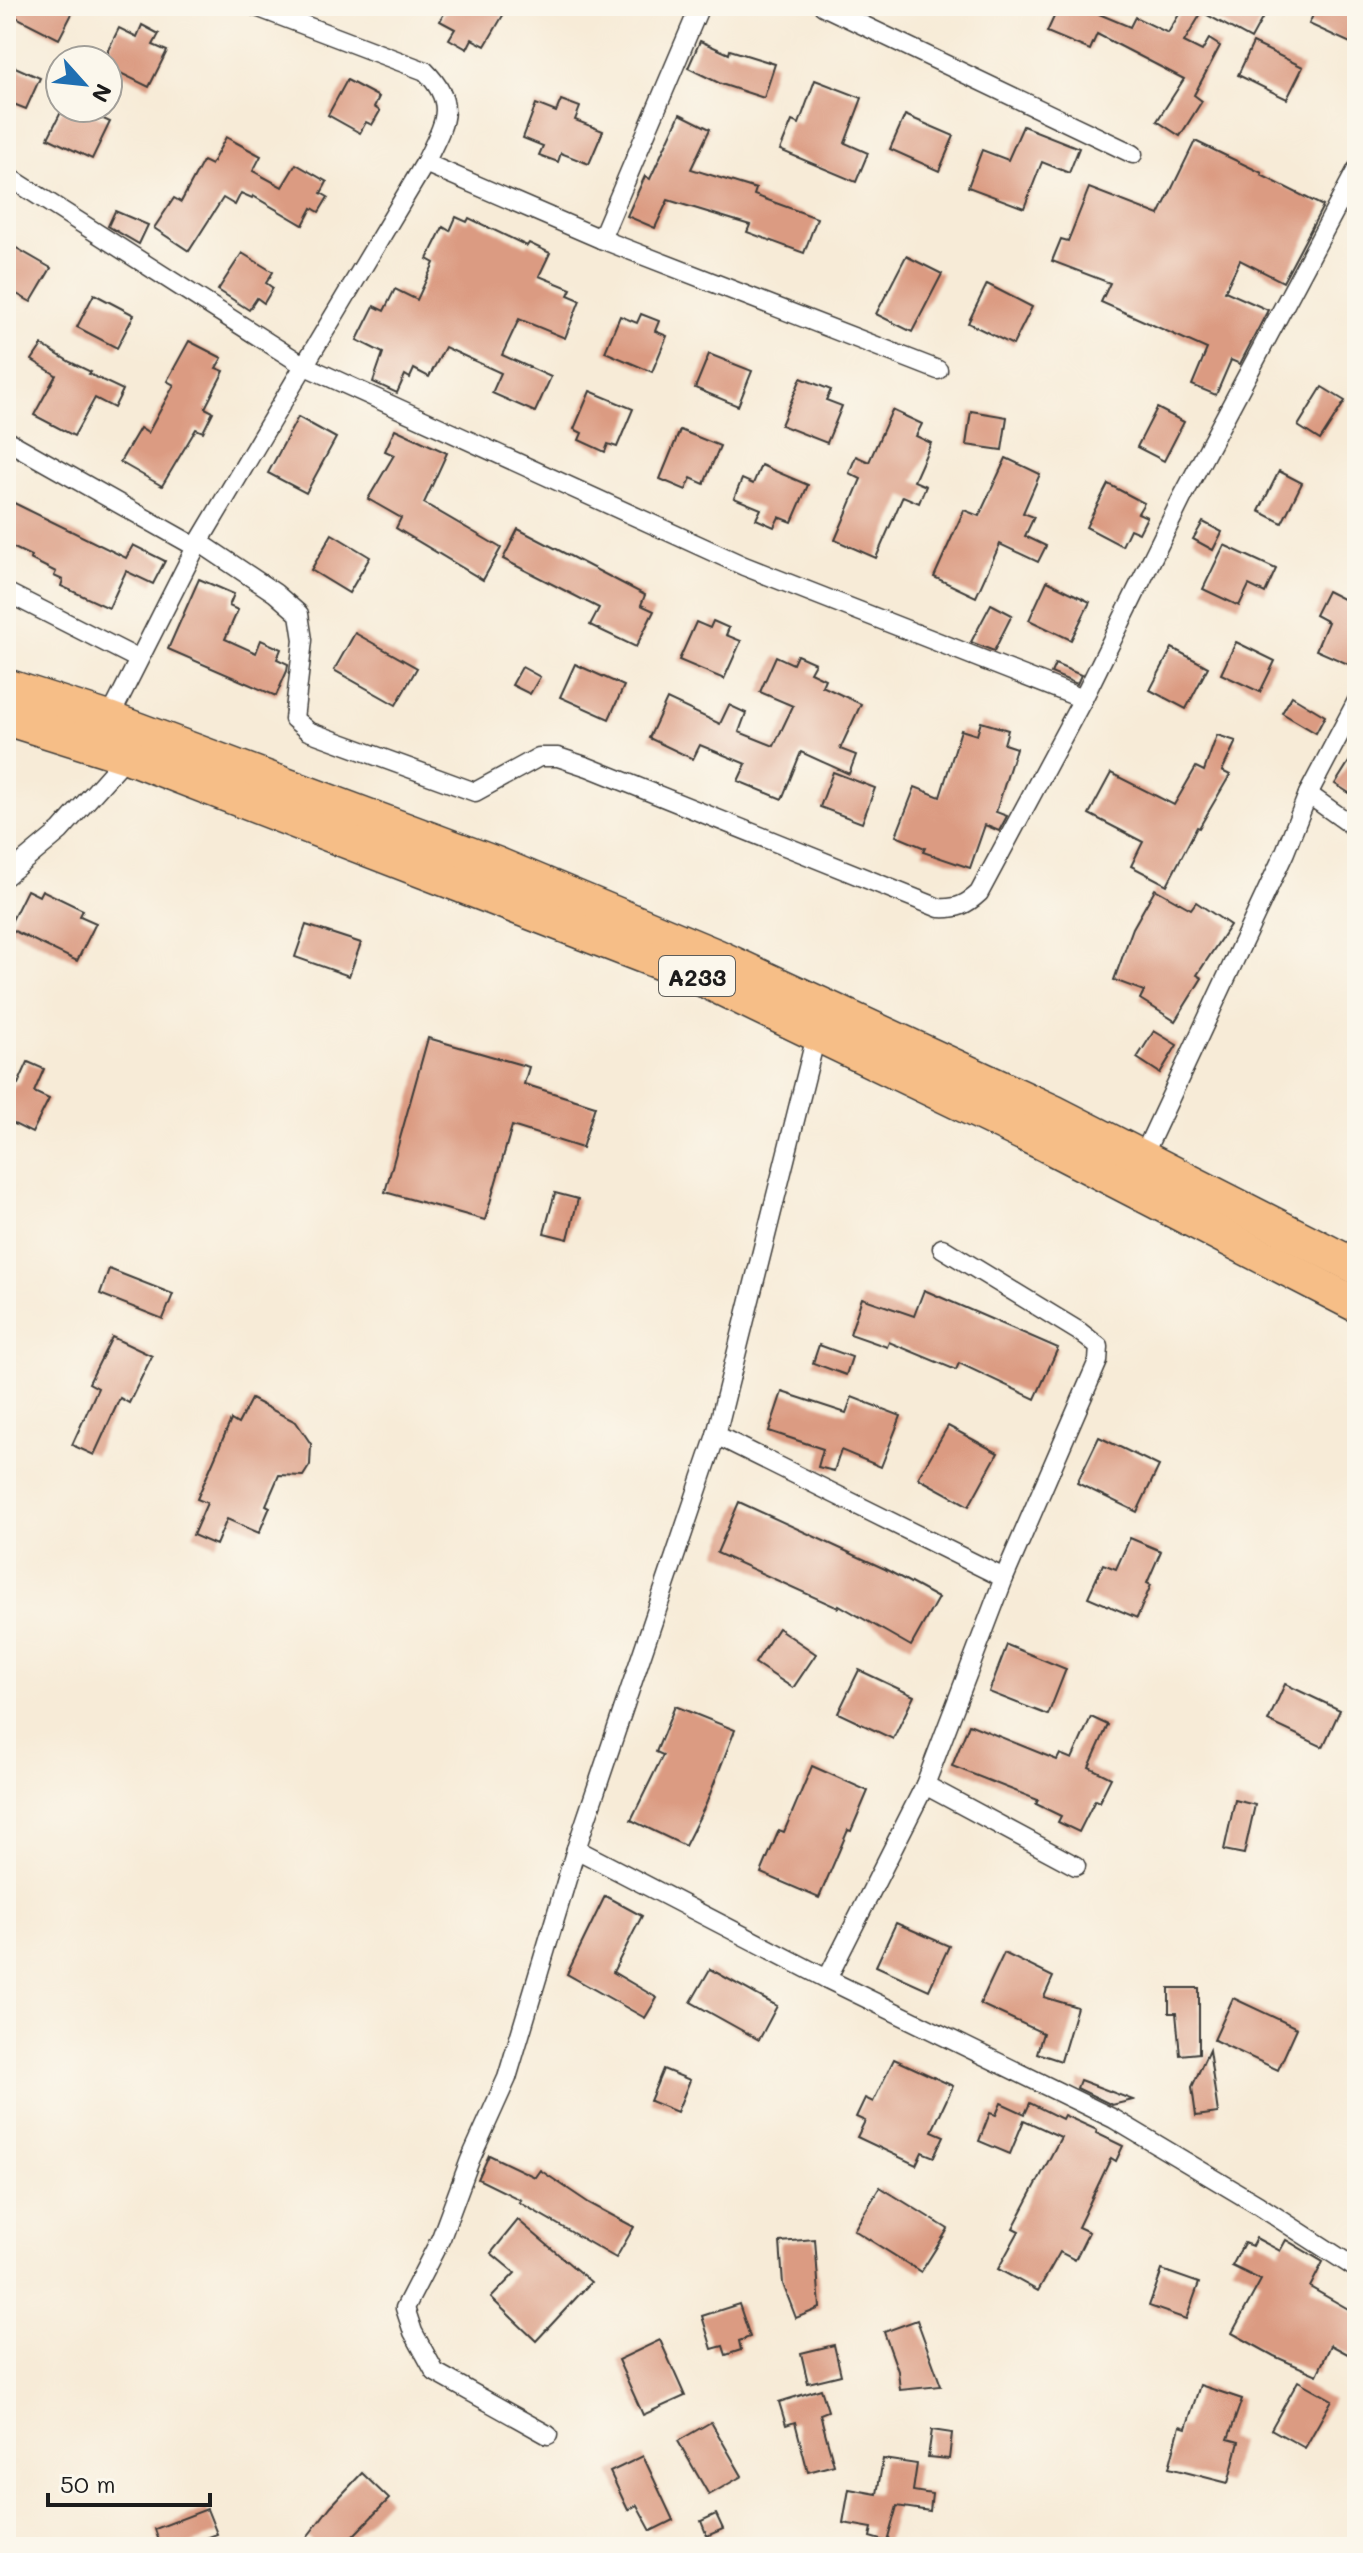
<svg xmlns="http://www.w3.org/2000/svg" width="1363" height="2553" font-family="Mali,sans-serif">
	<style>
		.building { fill: #db9b82 }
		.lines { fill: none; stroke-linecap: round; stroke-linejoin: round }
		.street-casing { stroke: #3d3b38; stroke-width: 21 }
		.highway-casing { stroke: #3d3b38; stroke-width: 37 }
		.street { stroke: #fff; stroke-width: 18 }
		.highway { stroke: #f6be87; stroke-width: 34 }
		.labels { text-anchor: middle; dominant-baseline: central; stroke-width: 6; stroke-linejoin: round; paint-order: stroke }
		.shield { fill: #fbf7ec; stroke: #5f5e5a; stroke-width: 2 }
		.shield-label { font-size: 24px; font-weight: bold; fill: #1c1c1c }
	</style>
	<rect width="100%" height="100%" fill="#fbf7ec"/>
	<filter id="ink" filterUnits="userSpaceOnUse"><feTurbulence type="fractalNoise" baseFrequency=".0125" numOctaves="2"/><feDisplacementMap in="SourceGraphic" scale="16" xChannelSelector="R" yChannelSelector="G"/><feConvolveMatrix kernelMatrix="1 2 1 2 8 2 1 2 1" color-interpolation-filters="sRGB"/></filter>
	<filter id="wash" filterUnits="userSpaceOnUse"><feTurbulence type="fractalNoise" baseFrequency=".006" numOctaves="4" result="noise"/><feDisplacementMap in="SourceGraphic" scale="32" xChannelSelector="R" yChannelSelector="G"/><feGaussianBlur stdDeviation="1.8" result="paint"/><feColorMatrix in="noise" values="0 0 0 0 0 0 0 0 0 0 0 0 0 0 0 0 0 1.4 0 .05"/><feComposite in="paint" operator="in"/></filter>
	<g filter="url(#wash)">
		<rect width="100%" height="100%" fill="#f7ebd7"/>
		<g id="blocks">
			<g class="building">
				<polygon points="6,6 76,6 59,39 6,12"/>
				<polygon points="448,6 494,6 505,12 485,46 472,39 467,49 449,39 455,29 440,21"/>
				<polygon points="1059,6 1080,6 1130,27 1135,17 1168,33 1184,6 1269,6 1251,39 1202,12 1184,42 1202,51 1209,39 1220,46 1194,95 1202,101 1180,136 1157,121 1184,79 1097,34 1090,50 1047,32"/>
				<polygon points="1317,6 1357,6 1357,46 1309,24"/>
				<polygon points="142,25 159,34 153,45 167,51 149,87 108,67 108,50 119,28 137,37"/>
				<polygon points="700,41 729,54 730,50 775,64 764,98 721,84 688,68"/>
				<polygon points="1253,43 1303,67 1287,99 1238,75"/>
				<polygon points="6,63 40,78 26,109 6,101"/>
				<polygon points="347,80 379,97 374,107 380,111 372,125 366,122 360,133 328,115"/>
				<polygon points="815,80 862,98 845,143 868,153 856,182 780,150 792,121 799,124"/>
				<polygon points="561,100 580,107 575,120 603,131 589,164 561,153 558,162 539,155 543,146 523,138 536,104 556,112"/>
				<polygon points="63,108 80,108 110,122 92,159 48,138"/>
				<polygon points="680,114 710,129 691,169 756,189 754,195 817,218 804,253 747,232 750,225 668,200 655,228 627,216 645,176 650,179"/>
				<polygon points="905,115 954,136 939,171 890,149"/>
				<polygon points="1023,126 1079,148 1069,173 1042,162 1024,208 968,187 982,150 1008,160"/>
				<polygon points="226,137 261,156 253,171 282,187 296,164 327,182 321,193 328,197 319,212 312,208 303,225 253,196 252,198 241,193 235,205 223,198 189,251 154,228 174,198 181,202 203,161 211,165"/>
				<polygon points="1195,141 1262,173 1261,175 1323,206 1283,282 1240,260 1225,291 1268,310 1240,364 1231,360 1216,395 1192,385 1207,349 1101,302 1110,283 1052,261 1061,239 1068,241 1089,188 1159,215"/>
				<polygon points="115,211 148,225 139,244 108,226"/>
				<polygon points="456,217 467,222 469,218 527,246 529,243 550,253 539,276 571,289 568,295 580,300 565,338 519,319 502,355 551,377 535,412 492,393 501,373 445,347 429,377 414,369 410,378 405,375 397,393 373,382 383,353 357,340 374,306 384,311 395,289 417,300 434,263 427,259 443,227 450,231"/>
				<polygon points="6,242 51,268 31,302 6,288"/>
				<polygon points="242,253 273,272 266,283 273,288 264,303 257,298 249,310 218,290"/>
				<polygon points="906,256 942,274 912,332 876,314"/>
				<polygon points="987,284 1032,307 1013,345 968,323"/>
				<polygon points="94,294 134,315 117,348 77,327"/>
				<polygon points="641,314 659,321 655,331 667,336 652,372 605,352 620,316 637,323"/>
				<polygon points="189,341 222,358 216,368 224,371 205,408 213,412 203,432 196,429 162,486 120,462 140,428 148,433 174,385 167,381"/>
				<polygon points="42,345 70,362 91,372 89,374 123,390 114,408 95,398 74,436 34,415 56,375 32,360"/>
				<polygon points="709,354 752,371 738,406 695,388"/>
				<polygon points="801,378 831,390 826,400 842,406 827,443 781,425"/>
				<polygon points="1322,387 1345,401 1320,440 1298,426"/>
				<polygon points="590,391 633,409 617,447 608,444 605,452 579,440 582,433 574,429"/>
				<polygon points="1157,408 1184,422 1164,461 1137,447"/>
				<polygon points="892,410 922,424 916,436 931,443 914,481 926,486 919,503 903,496 876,558 835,540 861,479 849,473 856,456 869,462"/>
				<polygon points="971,411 1007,417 1002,450 966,445"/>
				<polygon points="298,417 336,438 306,493 268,473"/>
				<polygon points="395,429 447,453 424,503 501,548 483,580 396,528 401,518 368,499 394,455 385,451"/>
				<polygon points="680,430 720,446 704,484 691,478 686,490 660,479"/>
				<polygon points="1006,458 1040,474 1023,513 1034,517 1025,536 1046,546 1038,562 1000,544 976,597 934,577 964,510 979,516"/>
				<polygon points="761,465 808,485 792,522 779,517 774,527 756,519 761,509 734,498 742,479 753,484"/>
				<polygon points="1279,471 1302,483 1282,523 1259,511"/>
				<polygon points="1108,484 1144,503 1138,513 1147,517 1139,533 1130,529 1122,546 1086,527"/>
				<polygon points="6,499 126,558 133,545 165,561 153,584 126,571 109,608 61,586 63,580 54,576 56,572 30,559 31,556 6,544"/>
				<polygon points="1203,522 1222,532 1213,550 1193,539"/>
				<polygon points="518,529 645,595 641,605 654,611 636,647 590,625 599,608 503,559"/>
				<polygon points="332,534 370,557 349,593 311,570"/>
				<polygon points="1224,545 1276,569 1265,593 1249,585 1239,606 1203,589"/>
				<polygon points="199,579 234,594 229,606 238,610 225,639 256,653 261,640 281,649 277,659 288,664 287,671 276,696 168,649"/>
				<polygon points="1047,581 1090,602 1071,640 1029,620"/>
				<polygon points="1327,591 1357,606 1357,668 1316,650 1328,622 1315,615"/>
				<polygon points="991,604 1012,615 994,651 971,642"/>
				<polygon points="713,621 729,628 726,635 741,641 724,679 679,660 696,622 710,628"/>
				<polygon points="355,633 417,668 396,705 334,670"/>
				<polygon points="1236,642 1275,661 1260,692 1221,674"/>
				<polygon points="1172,648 1208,667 1186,709 1150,690"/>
				<polygon points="797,655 815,663 810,672 825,679 822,686 861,704 840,749 856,755 849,774 801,752 782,799 738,781 746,764 700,745 693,759 649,738 667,699 720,724 729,705 746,713 739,732 774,746 793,706 760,692 776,656 793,664"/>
				<polygon points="575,664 624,686 609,719 560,697"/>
				<polygon points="1055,664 1081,675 1077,684 1051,673"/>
				<polygon points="522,667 540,677 530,694 512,685"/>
				<polygon points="1292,696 1325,716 1316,733 1282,713"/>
				<polygon points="981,722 1008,730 1004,744 1016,748 996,812 1007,816 999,831 985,825 970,868 923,852 925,848 896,836 915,787 940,797 961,730 977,735"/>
				<polygon points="1217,735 1236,741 1222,771 1230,775 1199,828 1197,827 1167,885 1131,866 1143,842 1089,814 1111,773 1174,805 1196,767 1204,771"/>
				<polygon points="1357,749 1357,798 1335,784"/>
				<polygon points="833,772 875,788 862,823 820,807"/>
				<polygon points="1155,889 1191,909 1196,902 1230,925 1197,975 1202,978 1175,1021 1140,999 1144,991 1114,980 1133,928"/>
				<polygon points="27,890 39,896 42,890 83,910 80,916 96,923 77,961 8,928"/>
				<polygon points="306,925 361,943 349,976 295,957"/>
				<polygon points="1154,1031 1177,1045 1160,1073 1137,1058"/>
				<polygon points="428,1038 529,1067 524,1084 595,1106 582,1148 512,1126 485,1220 385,1192"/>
				<polygon points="28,1062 44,1069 34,1092 49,1099 32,1133 6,1120 6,1103 15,1083 18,1084"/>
				<polygon points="555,1193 578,1199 568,1239 544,1233"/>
				<polygon points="109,1269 173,1294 163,1319 100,1294"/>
				<polygon points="924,1290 1058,1348 1035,1399 959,1363 956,1370 889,1342 887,1347 850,1334 862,1298 914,1316"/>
				<polygon points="112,1337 152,1356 129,1403 120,1398 94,1455 72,1445 98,1388 89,1383"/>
				<polygon points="819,1345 852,1357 846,1375 813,1363"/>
				<polygon points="782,1392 846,1413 852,1397 901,1416 881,1467 841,1450 834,1471 818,1467 823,1449 769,1431"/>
				<polygon points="251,1399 296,1422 311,1444 310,1465 303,1476 279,1475 266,1505 270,1507 259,1533 227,1519 216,1545 193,1535 207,1503 197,1499 231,1420 238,1424"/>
				<polygon points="948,1426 998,1453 969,1506 918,1478"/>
				<polygon points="1099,1437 1159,1466 1137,1512 1077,1483"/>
				<polygon points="739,1502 885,1569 938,1598 911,1646 839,1605 838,1608 717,1553"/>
				<polygon points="1130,1538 1161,1551 1147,1583 1151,1585 1137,1618 1088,1597 1103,1564 1116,1569"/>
				<polygon points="778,1628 816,1654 793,1688 755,1663"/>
				<polygon points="1007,1645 1066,1669 1048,1715 989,1692"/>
				<polygon points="859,1670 914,1696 893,1739 838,1713"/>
				<polygon points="1285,1684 1340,1710 1323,1747 1268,1721"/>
				<polygon points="675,1706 735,1730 706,1804 685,1846 631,1820 663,1755 656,1752"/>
				<polygon points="1091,1717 1108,1725 1089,1767 1111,1778 1099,1802 1095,1800 1079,1832 1058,1822 1061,1816 1036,1804 1038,1800 952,1766 969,1724 1057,1760 1060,1754 1072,1759"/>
				<polygon points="812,1766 868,1791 851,1831 848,1830 819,1898 761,1873 779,1830 784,1832"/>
				<polygon points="1235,1800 1255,1805 1244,1854 1224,1850"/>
				<polygon points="605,1896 642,1916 613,1972 657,1998 645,2018 567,1974"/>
				<polygon points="896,1923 949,1946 929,1990 876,1966"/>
				<polygon points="1004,1953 1053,1977 1044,1997 1077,2007 1061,2061 1037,2053 1043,2033 980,2004"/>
				<polygon points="710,1969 777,2006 759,2040 691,2002"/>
				<polygon points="1169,1988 1199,1988 1199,2053 1180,2055 1176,2013 1169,2013"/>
				<polygon points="1233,1998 1297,2028 1278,2070 1214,2040"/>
				<polygon points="1209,2050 1218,2113 1196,2116 1192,2087"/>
				<polygon points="894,2059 953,2086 932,2131 944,2136 934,2157 922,2152 916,2165 857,2137 865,2121 856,2117 865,2098 873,2102"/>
				<polygon points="663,2069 690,2080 677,2112 650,2101"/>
				<polygon points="1080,2080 1133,2100 1112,2105 1077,2088"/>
				<polygon points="1001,2103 1025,2114 1030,2103 1062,2119 1064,2115 1097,2130 1096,2133 1123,2146 1116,2161 1111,2158 1078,2227 1089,2232 1075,2260 1060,2252 1038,2291 998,2269 1019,2231 1013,2228 1061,2137 1024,2120 1010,2154 979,2141 990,2113 996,2115"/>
				<polygon points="489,2155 535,2177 540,2170 589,2203 634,2227 616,2258 519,2202 521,2200 478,2179"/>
				<polygon points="880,2187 948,2229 921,2272 854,2230"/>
				<polygon points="518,2220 591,2282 536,2341 491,2298 515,2273 491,2253"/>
				<polygon points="1256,2238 1280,2251 1286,2240 1323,2262 1310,2287 1357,2314 1357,2359 1331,2345 1317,2375 1274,2356 1232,2333 1261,2280 1232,2266 1244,2243 1252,2246"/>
				<polygon points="815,2239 820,2308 796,2318 783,2284 780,2242"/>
				<polygon points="1162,2270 1199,2283 1186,2319 1149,2306"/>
				<polygon points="739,2304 750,2337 739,2341 741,2350 726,2355 723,2346 712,2349 702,2316"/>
				<polygon points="917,2320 941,2386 900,2390 898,2371 884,2332"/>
				<polygon points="660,2340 685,2396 643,2415 618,2360"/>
				<polygon points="834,2345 841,2375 808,2383 801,2353"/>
				<polygon points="1298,2381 1332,2400 1305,2448 1271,2429"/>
				<polygon points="1200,2385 1242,2399 1228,2439 1239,2442 1228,2483 1169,2468 1180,2426 1186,2428"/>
				<polygon points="821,2389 828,2411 820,2414 834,2465 808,2472 795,2422 786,2425 779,2402"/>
				<polygon points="711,2422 742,2476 709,2495 678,2441"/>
				<polygon points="932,2430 952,2433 949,2459 928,2457"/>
				<polygon points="643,2456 673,2520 651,2531 637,2505 628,2510 610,2472"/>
				<polygon points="883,2459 917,2464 913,2491 932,2494 930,2511 897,2506 887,2542 870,2537 872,2528 843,2523 849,2489 877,2494"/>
				<polygon points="362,2473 389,2499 353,2536 367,2547 319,2547 307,2537 331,2506"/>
				<polygon points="207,2509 217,2534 183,2547 161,2547 155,2529"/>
				<polygon points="716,2514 723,2529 707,2536 701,2521"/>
			</g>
		</g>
	</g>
	<g filter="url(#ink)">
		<use href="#blocks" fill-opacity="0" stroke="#3d3b38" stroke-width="2"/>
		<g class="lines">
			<defs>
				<g id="street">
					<polyline points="823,6 1133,154"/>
					<polyline points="425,163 601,239 938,370"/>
					<polyline points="6,175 303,365 744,566 1083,699"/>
					<polyline points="601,239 700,6"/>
					<polyline points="6,440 196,547"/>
					<path d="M199,542l76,51 24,21 4,26 -9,79 14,12 167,61 64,-35h19l30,10 351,141c18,1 27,-3 40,-15l104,-194 100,-203 174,-327"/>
					<polyline points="6,592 138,659"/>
					<path d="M109,719l87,-172 229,-384c18,-38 34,-58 0,-92l-171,-65"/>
					<polyline points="1308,794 1357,829"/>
					<polyline points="6,876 60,831 127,756"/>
					<polyline points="1142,1158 1285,852 1308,794 1357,701"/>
					<polyline points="716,1435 1004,1578"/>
					<polyline points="925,1785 1076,1866"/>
					<polyline points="576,1849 827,1979 1114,2119 1258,2205 1357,2269"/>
					<polyline points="827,1979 925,1785 1004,1578 1098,1361 1099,1347 1080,1332 942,1248"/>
					<polyline points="548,2435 435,2372 413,2332 405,2308 441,2238 470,2160 507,2078 576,1849 716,1435 817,1032"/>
				</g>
				<g id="highway">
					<polyline points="6,686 109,719 496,864 716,956 1053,1112 1357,1267"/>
					<polyline points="6,718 127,756 700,978 1041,1142 1357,1305"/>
				</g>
			</defs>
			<use href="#street" class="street-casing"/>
			<use href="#highway" class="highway-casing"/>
			<use href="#street" class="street"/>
			<use href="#highway" class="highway"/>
		</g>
	</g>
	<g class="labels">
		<rect class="shield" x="659" y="956" width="76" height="40" rx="6"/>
		<g class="shield-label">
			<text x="697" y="976">A233</text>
		</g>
	</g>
	<rect width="1363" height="2553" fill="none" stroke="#fbf7ec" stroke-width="32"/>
	<g transform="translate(84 84) rotate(117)"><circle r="38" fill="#fbf7ec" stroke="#a29f99" stroke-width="2"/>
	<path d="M0-6L14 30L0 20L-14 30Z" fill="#1f6fb2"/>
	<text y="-12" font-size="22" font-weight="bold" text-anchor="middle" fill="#1c1c1c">N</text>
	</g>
	<path d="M48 2493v12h162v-12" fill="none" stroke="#1c1c1c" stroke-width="4"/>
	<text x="60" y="2493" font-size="24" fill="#1c1c1c" stroke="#fbf7ec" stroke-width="6" paint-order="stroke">50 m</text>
</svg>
